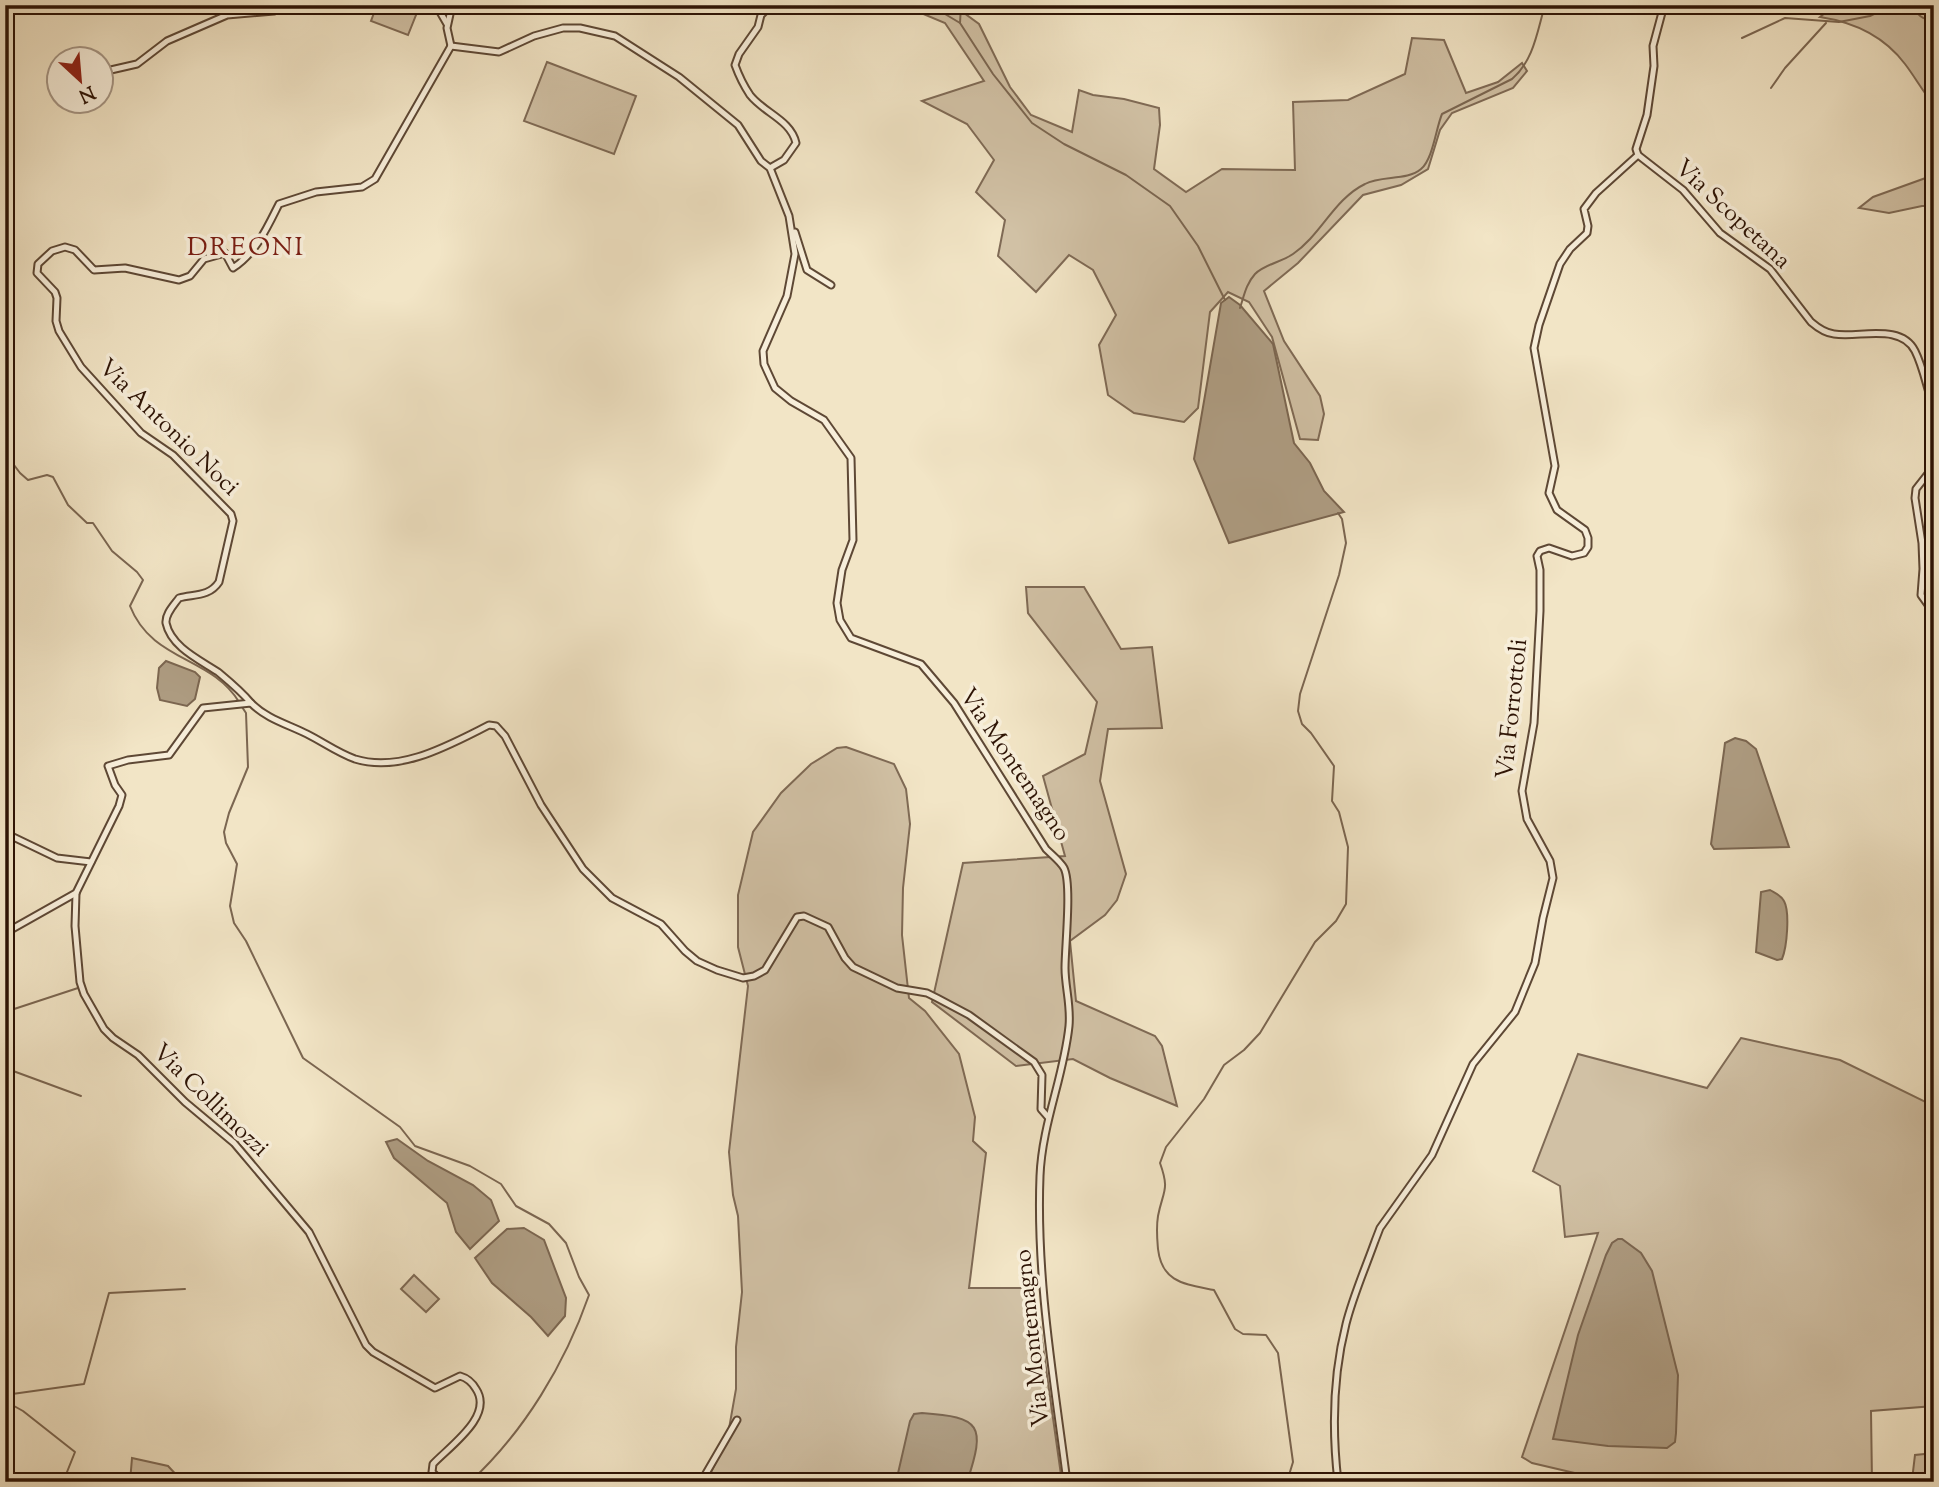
<svg xmlns="http://www.w3.org/2000/svg" width="1939" height="1487" font-family="'Sorts Mill Goudy',serif">
	<style>
		.green { fill: #d1c1a5; stroke: #7f6a55; stroke-width: 2 }
		.water { fill: #af9e84; stroke: #7b6651; stroke-width: 2 }
		.lines { fill: none; stroke-linecap: round; stroke-linejoin: round }
		.stream { stroke: #7b6651; stroke-width: 2 }
		.street-casing { stroke: #5e4835; stroke-width: 9 }
		.street { stroke: #f7eeda; stroke-width: 5 }
		.labels { text-anchor: middle; dominant-baseline: central; stroke-width: 7; stroke-linejoin: round; paint-order: stroke }
		.street-label { font-size: 24px; fill: #2d1305; stroke: #f7eeda }
		.neighbourhood-label { font-size: 26px; letter-spacing: 2px; fill: #7a1f14; stroke: #f7eeda }
	</style>
	<rect width="100%" height="100%" fill="#f2e5c6"/>
	<filter id="stains"><feTurbulence type="fractalNoise" baseFrequency=".00286" numOctaves="4"/><feColorMatrix values="0 0 0 0 .2 0 0 0 0 .09 0 0 0 0 .02 0 0 0 .5 -.17"/></filter>
	<radialGradient id="worn" r=".72"><stop offset=".6" stop-color="#630" stop-opacity="0"/><stop offset="1" stop-color="#630" stop-opacity=".3"/></radialGradient>
	<g class="green">
		<polygon points="377,5 420,5 408,35 371,21"/>
		<polygon points="902,5 953,5 979,24 1010,87 1031,115 1072,132 1079,90 1093,95 1124,99 1159,108 1160,125 1154,169 1186,192 1222,169 1295,170 1293,102 1348,100 1405,74 1412,38 1444,40 1466,93 1498,82 1522,63 1527,71 1513,88 1452,113 1440,130 1428,169 1401,185 1363,195 1298,263 1264,291 1284,341 1320,396 1324,414 1318,440 1300,439 1272,337 1249,302 1228,292 1210,312 1198,408 1184,422 1134,413 1108,395 1099,345 1116,315 1093,270 1069,255 1036,292 998,256 1005,220 976,192 994,160 967,124 922,101 984,81 945,23"/>
		<path d="M1835,5h99v100c-11,-13 -19,-28 -29,-41 -21,-28 -52,-42 -85,-47z"/>
		<polygon points="547,62 636,96 614,154 524,121"/>
		<polygon points="1934,175 1934,206 1922,206 1889,213 1859,208 1873,197"/>
		<polygon points="1026,587 1084,587 1121,649 1152,647 1162,728 1108,729 1100,781 1126,874 1117,900 1105,915 1070,941 1076,1001 1155,1036 1162,1046 1177,1106 1110,1078 1073,1059 1016,1066 932,1002 963,863 1065,856 1043,776 1085,754 1097,702 1028,613"/>
		<polygon points="846,747 894,764 906,789 910,824 903,888 902,935 909,998 925,1011 959,1054 975,1117 973,1141 986,1153 969,1288 1022,1288 1036,1297 1062,1482 706,1482 727,1440 736,1389 736,1347 742,1292 738,1216 733,1195 729,1152 748,986 738,947 738,895 753,832 781,793 811,764 837,748"/>
		<polygon points="1741,1038 1840,1060 1934,1106 1934,1406 1871,1411 1872,1482 1613,1482 1532,1463 1522,1457 1598,1233 1565,1237 1560,1186 1533,1171 1578,1054 1707,1088"/>
		<polygon points="414,1275 439,1299 426,1312 401,1289"/>
		<polygon points="1934,1453 1934,1482 1905,1482 1912,1480 1915,1455"/>
		<polygon points="132,1458 168,1466 183,1482 130,1482"/>
	</g>
	<g class="water">
		<polygon points="1229,297 1240,305 1273,344 1294,443 1310,463 1324,491 1344,512 1229,543 1194,459 1221,303"/>
		<polygon points="166,661 195,672 200,677 195,699 187,706 160,700 157,688 159,668"/>
		<polygon points="1735,738 1746,741 1756,749 1789,847 1714,849 1711,844 1724,751 1725,743"/>
		<path d="M1770,890c5,3 11,5 14,11 6,11 3,46 -2,58l-5,1 -21,-8 5,-60z"/>
		<polygon points="397,1139 428,1161 473,1185 491,1200 499,1221 470,1249 456,1232 447,1203 394,1158 386,1142"/>
		<polygon points="524,1228 544,1240 566,1298 565,1316 548,1336 531,1317 492,1283 475,1258 507,1229"/>
		<polygon points="1618,1239 1622,1239 1641,1253 1652,1271 1678,1375 1676,1433 1675,1442 1667,1448 1608,1446 1553,1439 1578,1335 1606,1255 1612,1243"/>
		<path d="M922,1413c59,4 64,12 45,69h-71l14,-61 4,-7z"/>
	</g>
	<g class="lines">
		<g class="stream">
			<polyline points="930,5 960,23"/>
			<polyline points="961,5 960,23 993,74 1032,123 1064,144 1126,175 1170,206 1198,246 1225,300"/>
			<path d="M1913,5c4,10 9,15 21,15"/>
			<polyline points="1742,38 1785,18 1839,22 1870,16 1892,5"/>
			<polyline points="1771,88 1785,68 1826,23"/>
			<path d="M1240,308c4,-12 6,-24 15,-34 10,-10 27,-12 38,-20 28,-19 41,-55 72,-70 16,-9 42,-3 56,-15 12,-10 15,-41 21,-55l70,-35c22,-19 25,-47 33,-74"/>
			<path d="M5,453l15,20 8,7 19,-5 6,2 15,28 19,18h6l19,28 25,21 6,8 -13,26c22,56 81,50 109,96"/>
			<path d="M242,707l4,6 2,54 -19,46 -5,19 2,11 11,21 -7,42 4,17 12,18 57,117 97,69 15,19 55,20 31,18 15,22 33,18 17,19 13,34 10,18c-24,69 -65,137 -119,187"/>
			<polyline points="5,1012 78,988"/>
			<polyline points="5,1068 81,1096"/>
			<polyline points="5,1073 5,1101"/>
			<polyline points="5,1395 84,1384 109,1293 185,1289"/>
			<polyline points="5,1401 23,1411 75,1452 63,1482"/>
			<path d="M1278,1482l11,-7 4,-13 -15,-109 -12,-18 -23,-1 -8,-5 -21,-39c-29,-6 -52,-7 -56,-41 -1,-12 -2,-21 0,-33 5,-26 12,-25 2,-53l6,-16 38,-48 20,-34 20,-15 16,-17 55,-91 21,-21 10,-17 2,-57 -9,-35 -7,-11 2,-35 -23,-33 -9,-9 -4,-13 2,-17 39,-119 7,-32 -4,-24 -4,-6"/>
		</g>
		<defs>
			<g id="street">
				<polyline points="436,5 447,24"/>
				<path d="M1664,5l-11,41 1,20 -7,49 -11,34 2,6 45,35 37,43 50,36 41,53c7,6 14,11 23,12 25,4 67,-11 81,17 9,18 12,39 19,57"/>
				<path d="M451,46l48,6 35,-16 29,-8h17l35,8 64,41 59,48 23,36 9,7 19,48 6,38 -8,42 -24,55 1,13 11,24 16,13 33,19 27,38 2,82 -11,30 -5,33 3,17 11,18 70,26 33,39 92,146c6,6 14,12 18,19 8,16 1,78 1,100 0,19 6,37 4,58 -5,50 -27,98 -29,150 -4,103 14,204 27,306"/>
				<polyline points="451,46 447,28 452,5"/>
				<polyline points="102,72 137,64 167,41 227,15 274,11 290,5"/>
				<polyline points="59,73 60,73"/>
				<path d="M770,168l14,-8 12,-17c-5,-23 -32,-30 -46,-48 -6,-9 -11,-19 -15,-30l4,-11 19,-27 3,-12 4,-4 15,-6"/>
				<polyline points="795,232 807,270 831,285"/>
				<polyline points="1934,466 1916,489 1915,498 1922,543 1923,569 1921,595 1934,613"/>
				<path d="M251,703c-10,-12 -21,-21 -33,-31 -18,-12 -47,-25 -52,-49 -1,-9 8,-18 13,-25 15,-4 30,-1 40,-16l14,-61 -2,-7 -58,-59 -32,-22 -60,-66 -22,-36 -3,-10 1,-23 -2,-6 -18,-19 1,-9 14,-13 13,-4 10,3 19,20 31,-2 54,12 11,-4 14,-17 21,-6 8,15c23,-15 34,-40 46,-64l37,-12 46,-5 13,-8 76,-133"/>
				<polyline points="5,833 57,858 91,862"/>
				<path d="M76,893l-1,33 5,56 4,12 20,35 9,9 25,17 47,47 49,41 75,89 57,113 7,7 62,36 25,-12c7,2 12,6 16,13 18,27 -26,57 -43,75l-1,8 8,8 26,2"/>
				<path d="M5,933l71,-40 43,-87 3,-11 -7,-10 -7,-19 20,-6 41,-5 34,-47 48,-5c16,16 36,21 56,31 16,8 31,19 48,25 46,14 94,-14 134,-34l7,1 9,10 36,69 42,64 29,29 49,26 24,27 12,10 20,9 26,8 11,-2 11,-6 32,-53 7,-1 24,11 17,31 8,9 44,21 30,5 10,5 32,17 65,47 8,13 -1,34 7,8"/>
				<polyline points="701,1482 737,1420"/>
				<path d="M1338,1482c-6,-52 -5,-107 8,-158 7,-28 19,-55 29,-83l5,-13 52,-73 41,-91 42,-52 20,-49 8,-45 10,-40 -3,-17 -23,-42 -5,-28 12,-68 6,-112v-41l-3,-14 3,-5 9,-3 23,8 12,-3 4,-6v-9l-3,-8 -28,-20 -8,-17 6,-27 -21,-118 5,-23 21,-61 10,-15 17,-16 1,-7 -4,-17 12,-16 42,-38"/>
			</g>
		</defs>
		<use href="#street" class="street-casing"/>
		<use href="#street" class="street"/>
	</g>
	<g class="labels">
		<g class="street-label">
			<text transform="translate(1732 215) rotate(43)">Via Scopetana</text>
			<text transform="translate(168 428) rotate(44)">Via Antonio Noci</text>
			<text transform="translate(1513 709) rotate(-84)">Via Forrottoli</text>
			<text transform="translate(1014 765) rotate(56)">Via Montemagno</text>
			<text transform="translate(210 1101) rotate(44)">Via Collimozzi</text>
			<text transform="translate(1033 1338) rotate(-96)">Via Montemagno</text>
		</g>
		<g class="neighbourhood-label">
			<text x="246" y="248">DREONI</text>
		</g>
	</g>
	<rect width="1939" height="1487" fill="none" stroke="#f2e5c6" stroke-width="28"/>
	<rect x="7" y="7" width="1925" height="1473" fill="none" stroke="#2d1305" stroke-width="3.5"/>
	<rect x="14" y="14" width="1911" height="1459" fill="none" stroke="#2d1305" stroke-width="2"/>
	<g transform="translate(80 80) rotate(154)"><circle r="33" fill="#f7eeda" stroke="#a69685" stroke-width="2"/>
	<path d="M0-5L12 26L0 18L-12 26Z" fill="#8f2418"/>
	<text y="-10" font-size="19" font-weight="bold" text-anchor="middle" fill="#2d1305">N</text>
	</g>
	<rect width="100%" height="100%" filter="url(#stains)"/>
	<rect width="100%" height="100%" fill="url(#worn)"/>
</svg>
